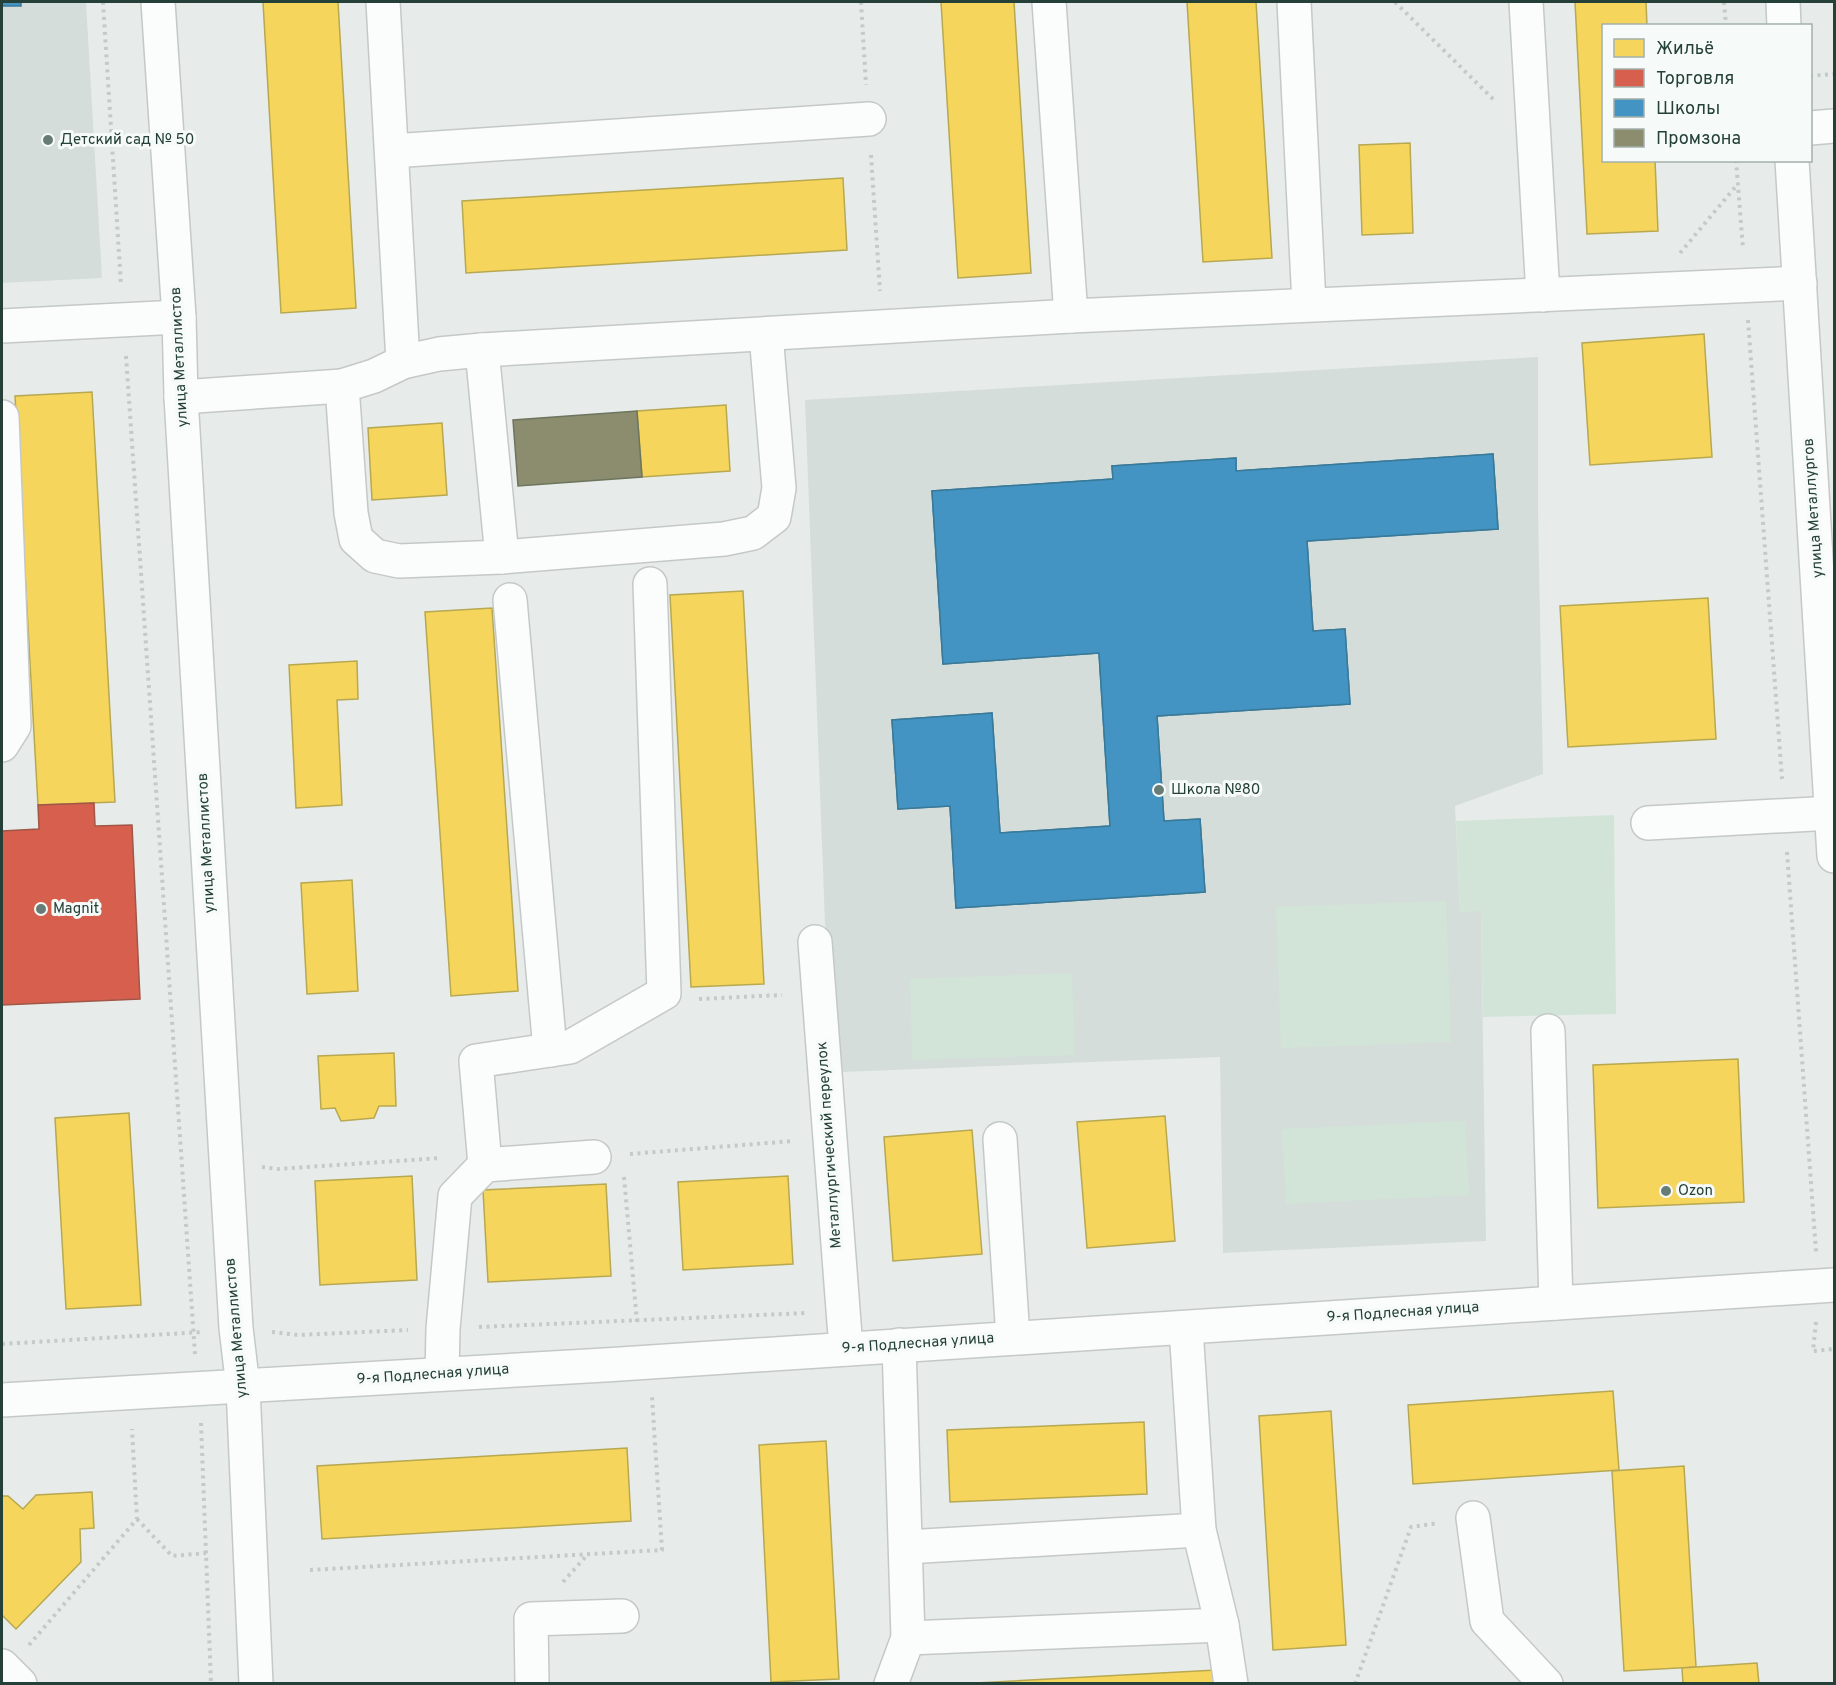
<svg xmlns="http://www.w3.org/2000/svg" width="1836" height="1685" font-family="Overpass,sans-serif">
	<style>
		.built { fill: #d5ddda }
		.green { fill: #d1e4d7 }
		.homes { fill: #f6d55c; stroke: #b7a851; stroke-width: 1.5 }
		.shops { fill: #d6604d; stroke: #a15647; stroke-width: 1.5 }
		.schools { fill: #4393c3; stroke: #3a7a99; stroke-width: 1.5; fill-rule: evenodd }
		.industry { fill: #8c8c6e; stroke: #6d755e; stroke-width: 1.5 }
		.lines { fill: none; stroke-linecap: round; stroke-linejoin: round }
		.minor-casing { stroke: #c4c9c7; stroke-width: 36 }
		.path { stroke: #c3cbc8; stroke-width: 4; stroke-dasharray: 3 4.5; stroke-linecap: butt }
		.minor { stroke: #fbfcfc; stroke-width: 33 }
		.poi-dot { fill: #687c76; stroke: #f6faf8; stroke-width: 2 }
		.labels { text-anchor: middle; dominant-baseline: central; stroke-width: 6; stroke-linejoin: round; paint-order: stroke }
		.poi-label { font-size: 15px; fill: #244038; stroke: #f6faf8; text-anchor: start }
		.street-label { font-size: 15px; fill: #244038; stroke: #f6faf8 }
	</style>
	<rect width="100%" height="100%" fill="#e7ecea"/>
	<g class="built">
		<polygon points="2,2 86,2 102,278 2,283"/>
		<polygon points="1538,357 1538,509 1543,774 1455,806 1460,912 1481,910 1486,1241 1223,1253 1220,1057 843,1072 825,923 805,400"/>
	</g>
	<g class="green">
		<polygon points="1614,815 1616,1014 1483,1017 1481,911 1460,912 1456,821"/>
		<polygon points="1446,901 1451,1042 1281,1048 1276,907"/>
		<polygon points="1072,973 1075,1055 912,1060 910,979"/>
		<polygon points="1465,1121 1469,1195 1286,1204 1282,1129"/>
	</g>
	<g class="homes">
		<polygon points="263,2 338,2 356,308 281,313"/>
		<polygon points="941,2 1014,2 1031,273 958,278"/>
		<polygon points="1187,2 1256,2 1272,258 1203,262"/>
		<polygon points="1575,2 1646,2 1647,26 1604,26 1604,160 1655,160 1658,231 1587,234"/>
		<polygon points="1410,143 1413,233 1362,235 1359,145"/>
		<polygon points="843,178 847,250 466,273 462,201"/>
		<polygon points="1704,334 1712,457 1590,465 1582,343"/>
		<polygon points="92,392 115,802 38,805 15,396"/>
		<polygon points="726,405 730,471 642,477 637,411"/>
		<polygon points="442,423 447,495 372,500 368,428"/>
		<polygon points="743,591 764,984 691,987 670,595"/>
		<polygon points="1708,598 1716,739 1568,747 1560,606"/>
		<polygon points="492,608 518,991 451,996 425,612"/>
		<polygon points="357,661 358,699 337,700 342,805 296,808 289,665"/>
		<polygon points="352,880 358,991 307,994 301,883"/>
		<polygon points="394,1053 396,1106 379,1106 374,1118 341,1121 335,1108 321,1109 318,1056"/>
		<polygon points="1738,1059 1744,1202 1598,1208 1593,1065"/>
		<polygon points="129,1113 141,1305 66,1309 55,1118"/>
		<polygon points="1165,1116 1175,1241 1087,1248 1077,1122"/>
		<polygon points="972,1130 982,1254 893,1261 884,1137"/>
		<polygon points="412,1176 417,1280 320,1285 315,1181"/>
		<polygon points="788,1176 793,1264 683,1270 678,1182"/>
		<polygon points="606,1184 611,1276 488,1282 483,1190"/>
		<polygon points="1613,1391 1619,1470 1413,1484 1408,1405"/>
		<polygon points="1331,1411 1346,1645 1273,1650 1259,1416"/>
		<polygon points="1144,1422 1147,1494 950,1502 947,1430"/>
		<polygon points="826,1441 839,1679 771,1682 759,1445"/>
		<polygon points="627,1448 631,1521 322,1539 317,1466"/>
		<polygon points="1684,1466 1696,1667 1624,1671 1612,1471"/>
		<polygon points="92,1492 94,1528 80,1529 81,1562 16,1629 2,1615 2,1496 8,1496 23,1509 36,1495"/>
		<polygon points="1757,1663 1759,1684 1683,1684 1682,1668"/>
		<polygon points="1216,1670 1217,1684 956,1684"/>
	</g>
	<polygon class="shops" points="94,803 95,826 132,825 140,999 2,1005 2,831 39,829 38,805"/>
	<g class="schools">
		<rect x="2" y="2" width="19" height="4"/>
		<path d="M1493,454l5,75 -191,12 6,90 32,-2 5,75 -193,12 7,105 36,-2 5,73 -249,16 -6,-102 -52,3 -6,-89 100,-7 8,120 110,-7 -11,-173 -156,11 -11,-173 181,-12 -1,-13 124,-8v13zM1249,527l5,110 -130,7 -6,-109z"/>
		<polygon points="1493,454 1498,529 1307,541 1313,631 1345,629 1350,704 1157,716 1164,821 1200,819 1205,892 956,908 950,806 898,809 892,720 992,713 1000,833 1110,826 1099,653 943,664 932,491 1113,479 1112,466 1236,458 1236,471"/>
	</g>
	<polygon class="industry" points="637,411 642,477 518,486 513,420"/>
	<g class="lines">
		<defs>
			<g id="minor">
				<polyline points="158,2 179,317 181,397 236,1328 243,1387 256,1684"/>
				<polyline points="383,2 403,362"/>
				<polyline points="1049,2 1071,316"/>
				<polyline points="1294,2 1309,304"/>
				<polyline points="1526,2 1543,295"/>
				<polyline points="1783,2 1784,26"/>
				<polyline points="1810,128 1834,126"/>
				<polyline points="392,151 869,119"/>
				<polyline points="1792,160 1834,856"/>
				<polyline points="2,326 179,317"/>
				<polyline points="482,350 502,557"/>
				<polyline points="342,386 351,513 356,539 375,556 399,561 502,557 724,539 753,533 774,517 779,488 766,334"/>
				<polyline points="181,397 342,386 374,376 403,362 439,354 482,350 1071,316 1800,283"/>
				<polyline points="2,417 14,726 2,745"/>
				<polyline points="510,600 550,1050"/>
				<polyline points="1648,823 1832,813"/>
				<polyline points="815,942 846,1349"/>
				<polyline points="1548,1031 1556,1303"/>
				<polyline points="1000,1139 1013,1338"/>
				<polyline points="594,1157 485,1165 476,1061 570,1047 664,993 650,584"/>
				<polyline points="442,1374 443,1329 455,1196 485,1165"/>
				<path d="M2,1400c611,-33 1222,-75 1832,-115"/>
				<polyline points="1473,1518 1487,1621 1546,1684"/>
				<polyline points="906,1547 1199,1530"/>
				<polyline points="1222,1625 1231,1684"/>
				<polyline points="908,1638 1222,1625 1199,1530 1186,1328"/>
				<polyline points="2,1666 20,1684"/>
				<polyline points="532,1684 531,1619 622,1616"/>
				<polyline points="891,1684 908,1638 899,1345"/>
			</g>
		</defs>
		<use href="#minor" class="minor-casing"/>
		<g class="path">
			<polyline points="103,2 121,285"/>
			<polyline points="861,2 866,85"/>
			<polyline points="1395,2 1495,101"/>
			<polyline points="1724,2 1726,26"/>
			<polyline points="1810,76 1834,74"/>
			<polyline points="871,155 880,291"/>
			<polyline points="1736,160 1743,249"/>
			<polyline points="1680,253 1737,185"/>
			<polyline points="1748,320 1782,779"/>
			<polyline points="126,356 195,1354"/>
			<polyline points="1787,852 1816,1252"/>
			<polyline points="699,999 782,995"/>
			<polyline points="630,1154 793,1141"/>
			<polyline points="262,1167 278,1169 440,1158"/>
			<polyline points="624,1177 637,1322"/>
			<polyline points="1816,1322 1813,1351 1834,1349"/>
			<polyline points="479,1327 807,1313"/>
			<polyline points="272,1332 298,1335 408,1330"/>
			<polyline points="2,1344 202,1332"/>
			<polyline points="201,1423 211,1684"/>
			<polyline points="137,1519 172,1556 206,1553"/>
			<polyline points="310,1570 662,1550 652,1397"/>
			<polyline points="563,1582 588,1554"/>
			<polyline points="29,1645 137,1519 132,1429"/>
			<polyline points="1355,1684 1411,1527 1439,1523"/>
		</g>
		<use href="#minor" class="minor"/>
	</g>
	<g class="poi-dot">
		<circle cx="48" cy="140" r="6"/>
		<circle cx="1159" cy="790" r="6"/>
		<circle cx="41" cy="909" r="6"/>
		<circle cx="1666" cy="1191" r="6"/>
	</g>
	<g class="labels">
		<g class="poi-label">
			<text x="60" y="140">Детский сад № 50</text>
			<text x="1171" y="790">Школа №80</text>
			<text x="53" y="909">Magnit</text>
			<text x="1678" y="1191">Ozon</text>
		</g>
		<g class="street-label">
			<text transform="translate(180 357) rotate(-93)">улица Металлистов</text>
			<text transform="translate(1814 508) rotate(-94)">улица Металлургов</text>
			<text transform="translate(207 843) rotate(-93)">улица Металлистов</text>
			<text transform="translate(830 1145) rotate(-94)">Металлургический переулок</text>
			<text transform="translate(1403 1313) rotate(-4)">9-я Подлесная улица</text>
			<text transform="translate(237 1328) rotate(-95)">улица Металлистов</text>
			<text transform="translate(918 1344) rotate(-4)">9-я Подлесная улица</text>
			<text transform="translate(433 1375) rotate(-4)">9-я Подлесная улица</text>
		</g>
	</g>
	<rect width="1836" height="1685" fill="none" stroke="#244038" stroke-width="6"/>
	<rect x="1602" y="24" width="210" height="138" fill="#f6faf8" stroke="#a2b0ab" stroke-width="1.5"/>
	<rect x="1614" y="39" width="30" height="18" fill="#f6d55c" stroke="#a2b0ab" stroke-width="1.5"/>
	<text x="1656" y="54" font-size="18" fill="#244038">Жильё</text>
	<rect x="1614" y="69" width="30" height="18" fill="#d6604d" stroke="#a2b0ab" stroke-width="1.5"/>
	<text x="1656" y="84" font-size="18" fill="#244038">Торговля</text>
	<rect x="1614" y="99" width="30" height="18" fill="#4393c3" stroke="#a2b0ab" stroke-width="1.5"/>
	<text x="1656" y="114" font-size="18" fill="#244038">Школы</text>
	<rect x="1614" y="129" width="30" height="18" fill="#8c8c6e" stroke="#a2b0ab" stroke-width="1.5"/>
	<text x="1656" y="144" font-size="18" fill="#244038">Промзона</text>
</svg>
